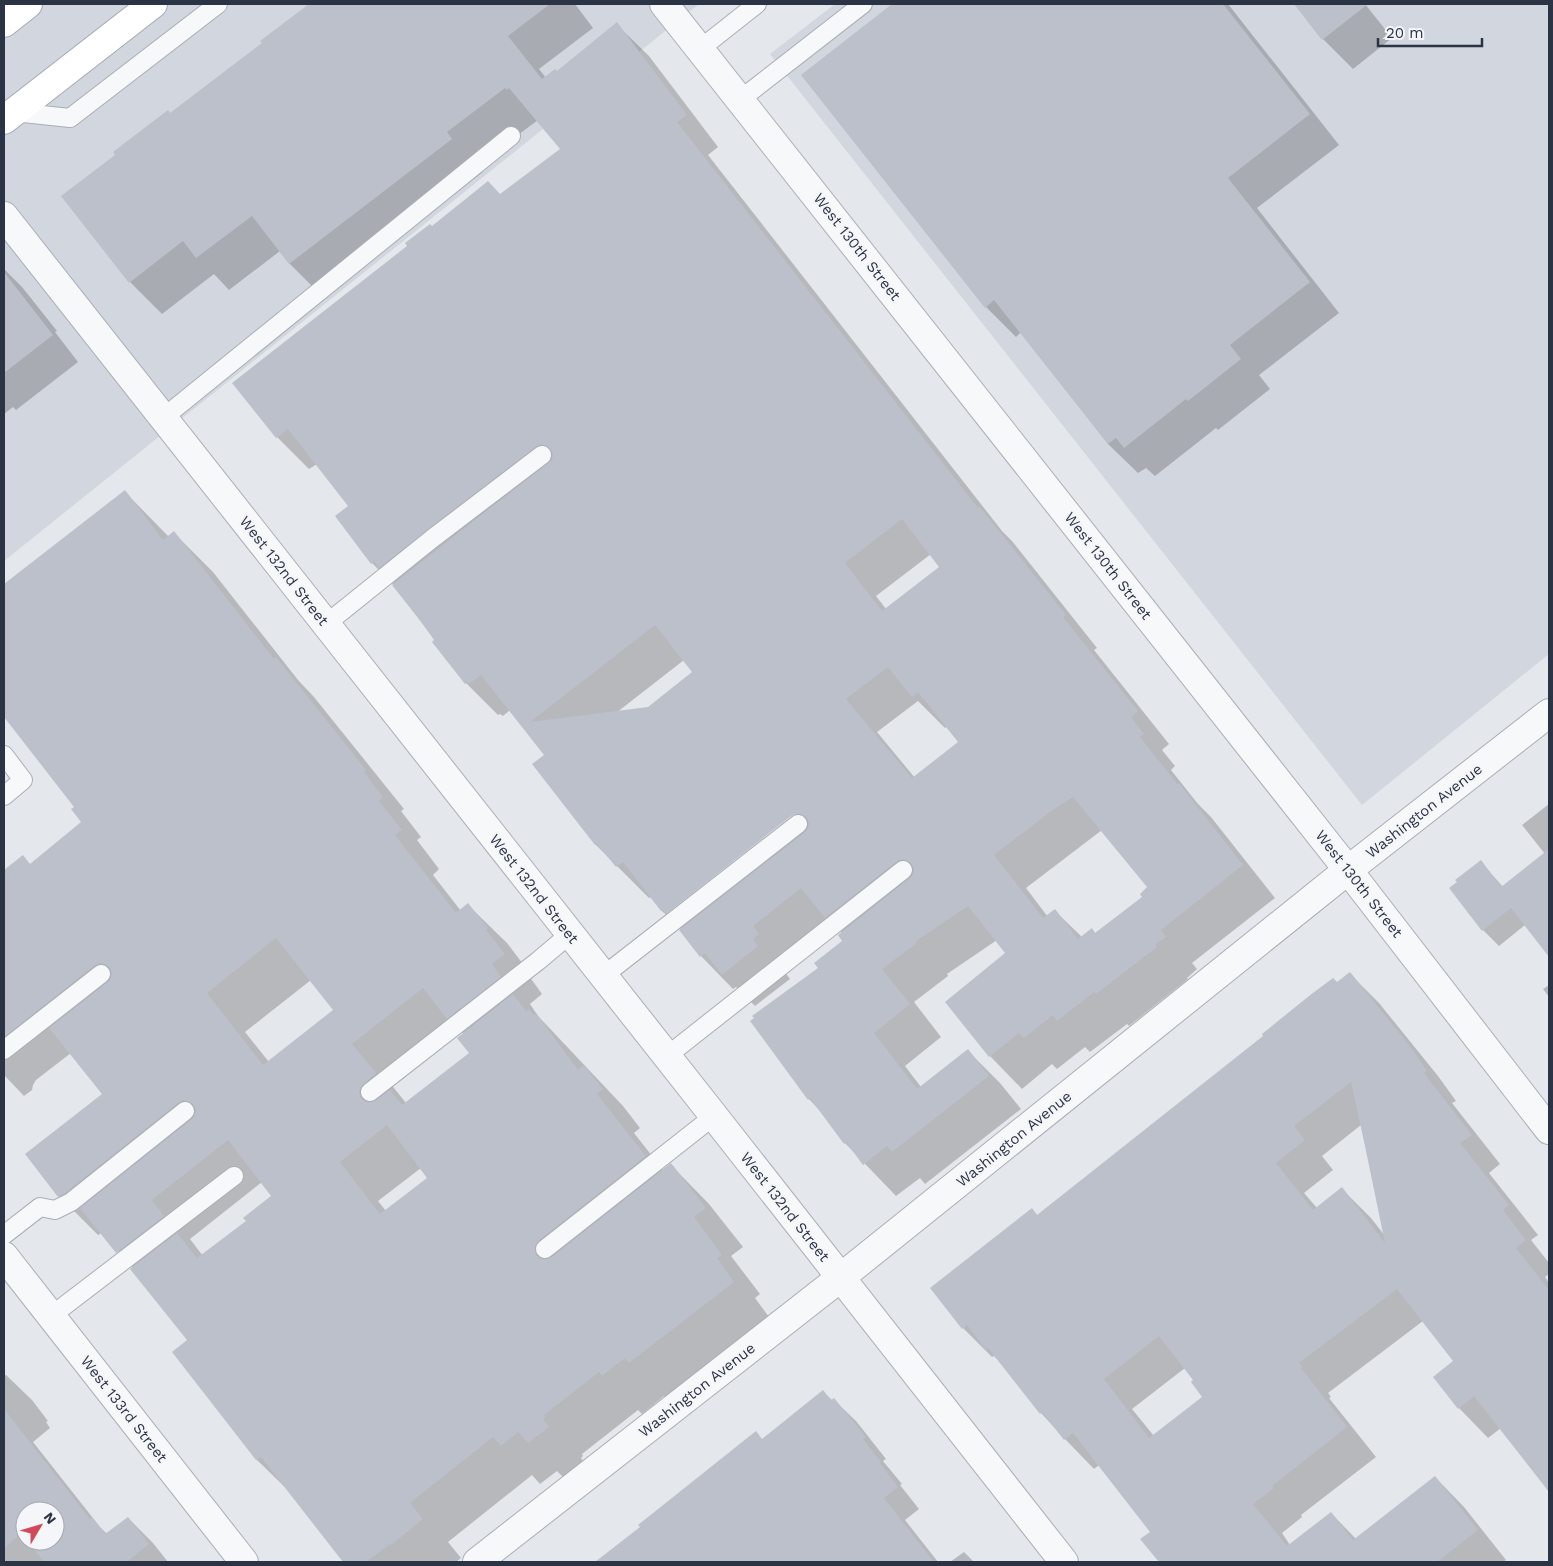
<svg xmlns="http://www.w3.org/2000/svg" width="1553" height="1566" font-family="'Work Sans',sans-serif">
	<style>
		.built { fill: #d2d6de }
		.shadow { fill: #0003; fill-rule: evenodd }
		.building { fill: #bbc0ca; fill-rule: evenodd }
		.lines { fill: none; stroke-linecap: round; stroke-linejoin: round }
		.service-casing { stroke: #a9aeb7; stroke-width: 20 }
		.minor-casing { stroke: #a9aeb7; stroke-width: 30 }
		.primary-casing { stroke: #a3abb8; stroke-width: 30 }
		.service { stroke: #f7f8fa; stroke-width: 18 }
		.minor { stroke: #f7f8fa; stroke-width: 28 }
		.primary { stroke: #fff; stroke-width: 28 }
		.labels { text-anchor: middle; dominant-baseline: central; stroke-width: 4.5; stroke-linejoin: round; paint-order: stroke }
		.street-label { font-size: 15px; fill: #2b3445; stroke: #f4f6f9 }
	</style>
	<rect width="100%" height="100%" fill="#e4e7ec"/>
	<g class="built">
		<polygon points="4,4 699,4 4,561"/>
		<polygon points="835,4 1549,4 1549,654 1362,805 770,54"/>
	</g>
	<g class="shadow">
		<path d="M311,4h264l18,24 -54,41 7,9 11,-5 59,-49 33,32 69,91 -10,8 294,376 10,10 85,107 -3,2 75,94 -7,6 13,16 -4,4 27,34 13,13 64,81 -83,65 5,6 -10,9 1,1 -59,47 -2,-2 -37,28 -5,-5 -28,22 -5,-5 -30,25 -32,-33 -44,-54 61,-49 -10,-13 -50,34 1,2 -34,26 27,35 -36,29 16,21 47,-36 32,32 21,26 -96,75 -5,-6 -24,18 -51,-53 -24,-31 -12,-13 11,-131 24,-27 -2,-8 -11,-10 -47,48 6,8 -35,27 -19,-19 -3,2 -32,-33 -19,-26 -20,-19 -11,-14 -2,1 -53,-53 -62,-80 11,-10 -35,-45 -7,6 -3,-2 -2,1 -32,-32 -72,-98 -22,-22 -22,-57 -33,-42 -8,5 -32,-32 155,-210 68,-32 62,-46 -24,-29 -60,45 5,7 -161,124 -32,-32 -10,-13 -51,39 -15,-16 -52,40 -32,-32 40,-167 93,-72 -1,-2zM931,554l10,13 -55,42 -10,-13zM684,660l9,13 -45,36 -32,4zM918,701l27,27 2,-2 13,17 -45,35 -38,-46zM796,811l1,2 -130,101v-3zM1102,830l47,58 -5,9 -48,37 -4,-4 -10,7 -27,-26 -7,6 -22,-29z"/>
		<polygon points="894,4 1228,4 1339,145 1257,208 1339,313 1259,375 1270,389 1218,430 1216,428 1155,476 1146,468 1138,473 1108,444 1021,332 1016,337 986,307 803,75"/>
		<polygon points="1296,4 1365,4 1392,38 1353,69 1323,39"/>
		<polygon points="4,269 22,287 57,331 55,332 78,362 16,410 13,407 4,414"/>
		<path d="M125,492l44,45 5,-4 39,39 85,108 16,17 90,112 -3,2 20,26 -4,3 22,29 -6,6 28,36 7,-6 39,38 19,25 -2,1 18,25 -12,10 8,12 85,90 17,22 -6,5 30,38 7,-6 38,39 34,43 -12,9 29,38 -5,4 17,23 -103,80 -5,-5 -22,18 -4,-4 -56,44 1,2 -2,2 6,8 -20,15 -10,-10 -17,13 -8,-9 -84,67 13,16 -5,4h-111l-51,-66 -37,-36 -83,-108 15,-11 -56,-73 -31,-35 -4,2 -39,-39 44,-101 -32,-42 -35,27 -3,5 -1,5 -8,6 -20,-21v-203l19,-15 7,8 53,-43 -7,-15 -72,-92v-115l33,-26zM311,980l24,31 -66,51 -24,-30zM459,1029l5,5 7,20 -65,49 -16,-20zM421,1168l7,10 -42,33 -8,-10zM262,1182l11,14 -26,25 -44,35 -13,-17z"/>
		<polygon points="1549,804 1549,955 1525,925 1499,946 1483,930 1481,862 1503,887 1545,854 1522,825"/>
		<path d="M1350,974l29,29 59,73 18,25 -4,2 48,61 -11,9 49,62 -7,5 18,23v11l-4,3 4,6v206l-48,-61 -13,10 -29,-30 -4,-46 -32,-41 -95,72 3,4 -2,1 47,59 -75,58 1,2 -20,16 8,12 41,-32 25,26 79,-62 29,30 42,53 -3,2h-343l-18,-23 9,-7 -52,-67 -5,4 -29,-30 -24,-26 -37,-48 -10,-9 -2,1 -29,-29 69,-119 6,7zM1361,1125l24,111 -14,-18 -29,-29 -25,19 -13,-15 29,-23 -11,-14zM1185,1368l10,12 9,17 -50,39 -22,-27z"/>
		<polygon points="1549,985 1549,997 1543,989"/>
		<path d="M4,1375h2l26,25 16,21 -2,1 4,6 -17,14 67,85 7,7 21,-16 25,25 15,19h-164zM25,1511h30v30h-30z"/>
		<polygon points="823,1392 833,1401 834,1400 856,1421 886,1459 883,1461 902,1484 900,1485 919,1509 905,1520 938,1562 603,1562 763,1440"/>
		<polygon points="964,1552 974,1562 950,1562"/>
	</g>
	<g class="building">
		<path d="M309,4h241l-42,32 34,43 13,-10 2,2 60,-49 70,93 -10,7 301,386 2,-1 86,108 -3,2 75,94 -7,6 13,17 -4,3 38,48 1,-2 64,82 -82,65 5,7 -11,8 2,2 -61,47 -2,-2 -37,29 -4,-6 -29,23 -5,-5 -30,24 -44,-55 60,-49 -37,-47 -52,35 1,2 -35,26 28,35 -36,29 43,56 51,-40 21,27 -97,76 -5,-6 -24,19 -17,-23 -2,2 -34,-46 -2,2 -58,-79 4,-3 -2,-2 66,-48 -4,-5 28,-22 -4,-6 72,-57 3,-4 1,-5 -3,-6 -9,-4 -6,3 -71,56 -24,-30 -48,38 6,8 -6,5 5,7 -36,29 -17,-22 -5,4 -21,-27 126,-98 3,-4 1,-5 -3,-6 -9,-4 -6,3 -125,98 -3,-4 -2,1 -38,-49 -7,5 -19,-23 -2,1 -63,-81 12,-9 -63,-80 -12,9 -1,-2 -3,2 -33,-42 2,-2 -4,-7 -38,-48 156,-122 4,-3 1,-6 -3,-6 -9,-4 -5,3 -157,121 -5,-7 -3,3 -36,-48 13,-10 -60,-77 -12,9 -44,-55 175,-137 -2,-3 25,-19 2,2 56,-45 12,13 60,-45 -51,-61 -2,2 -2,-2 -58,44 5,7 -163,125 -37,-48 -56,42 -13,-17 -54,42 -68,-87 54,-41 -2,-3 55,-42 2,3 92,-70 -2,-2zM902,519l37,48 -57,44 -37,-48zM655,625l37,47 -44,35 -118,15zM888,667l24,30 6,-5 40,50 -46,36 -66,-79zM1073,797l74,90 -7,7 2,3 -47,36 -3,-5 -14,11 -23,-30 -12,9 -49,-63 60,-46z"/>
		<polygon points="892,4 1223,4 1310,114 1228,178 1310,282 1230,345 1241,359 1188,401 1186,399 1124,448 1116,438 1108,444 994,300 985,308 801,75"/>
		<polygon points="1294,4 1368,4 1322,40"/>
		<polygon points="4,272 53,335 4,373"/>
		<path d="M125,490l38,50 11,-9 100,128 2,-2 90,113 -2,2 19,25 -4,4 23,29 -7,5 61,78 12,-10 20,25 -2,2 19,24 -13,10 9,13 -54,42 -24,-31 -71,56 24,29 -16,15 -1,5 2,5 5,4h6l18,-12 12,15 67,-52 -12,-15 56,-44 13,17 3,-2 5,6 2,-2 42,57 6,-5 19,24 -6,5 49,62 -108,85 -3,5 1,9 6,4h5l5,-2 119,-94 35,45 -12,9 28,38 -5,3 17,24 -105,81 -4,-5 -23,18 -3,-4 -55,43 2,2 -3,2 6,8 -21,16 -10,-11 -17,14 -8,-9 -83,66 13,16 -32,26 -1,-1 -24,18h-23l-82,-105 -5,3 -84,-108 15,-12 -57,-71 47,-36 20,25 49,-37 -3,-3 28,-22 -43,-56 -76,60 12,16 -48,37 -36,-45 112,-89 3,-4 1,-5 -3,-6 -9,-4 -6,3 -113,90 -7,4 -33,-43 77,-60 -53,-66 59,-46 3,-4 1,-5 -2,-5 -5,-4 -5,-1 -5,2 -91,72v-167l19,-15 7,9 51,-42 -10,-13 3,-2 -70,-90v-133zM276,938l57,72 -70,55 -56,-72zM387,1125l40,53 -47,36 -40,-52z"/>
		<polygon points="1549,849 1549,957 1511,908 1482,931 1449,888 1457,882 1455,880 1481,860 1501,887"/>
		<path d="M1350,972l59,73 18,26 -3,2 48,62 -12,8 49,62 -6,5 23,30 -10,8 33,42v202l-75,-96 -16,13 -25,-32 20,-16 -56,-72 -98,74 4,4 -2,1 46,59 -75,59 2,2 -21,16 34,42 44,-34 22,28 82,-64 43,54 -41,32h-278l-19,-23 10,-7 -77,-99 -9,7 -22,-28 -2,2 -52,-66 -2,2 -19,-25 -5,4 -32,-41 102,-80 5,7 226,-179 -1,-2 47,-38 24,-18 4,4zM1351,1082l14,64 20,97 -43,-56 -29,23 -37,-47 29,-23 -11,-14zM1159,1336l34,44 -2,2 11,15 -53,41 -45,-59z"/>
		<polygon points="823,1390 831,1400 834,1398 866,1437 863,1439 881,1462 880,1463 898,1487 884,1498 934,1562 595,1562 640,1527 638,1525 756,1431 762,1439"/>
		<polygon points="4,1409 90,1519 92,1517 105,1534 128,1517 149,1544 127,1562 44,1562 27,1541 55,1541 55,1511 25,1511 25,1538 23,1535 19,1538 18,1536 4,1548"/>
	</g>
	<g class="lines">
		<defs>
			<g id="service">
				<polyline points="700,49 757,4"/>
				<polyline points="741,99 863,4"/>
				<polyline points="14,112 70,118 218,4"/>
				<polyline points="163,418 511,136"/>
				<polyline points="326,624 433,538 542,455"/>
				<polyline points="4,755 23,780 4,796"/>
				<polyline points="603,976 798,824"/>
				<polyline points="4,1050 101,974"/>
				<polyline points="667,1056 903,870"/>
				<polyline points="370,1092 538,961 570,934"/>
				<polyline points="4,1235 40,1207 55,1210 71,1202 185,1111"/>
				<polyline points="545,1249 714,1116"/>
				<polyline points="51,1316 234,1176"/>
			</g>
			<g id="minor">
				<polyline points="664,4 1348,870 1549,1130"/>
				<polyline points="4,216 714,1116 1064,1562"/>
				<polyline points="4,1256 244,1562"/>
				<polyline points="477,1562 840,1278 1348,870 1549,713"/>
			</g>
			<g id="primary">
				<polyline points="4,23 28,4"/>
				<polyline points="4,120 153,4"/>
			</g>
		</defs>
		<use href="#service" class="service-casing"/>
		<use href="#minor" class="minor-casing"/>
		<use href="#primary" class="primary-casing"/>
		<use href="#service" class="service"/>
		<use href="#minor" class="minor"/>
		<use href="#primary" class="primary"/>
	</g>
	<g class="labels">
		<g class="street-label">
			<text transform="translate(857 247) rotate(52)">West 130th Street</text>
			<text transform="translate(1108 566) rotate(52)">West 130th Street</text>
			<text transform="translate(284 571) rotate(52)">West 132nd Street</text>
			<text transform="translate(1424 811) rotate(-38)">Washington Avenue</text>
			<text transform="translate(1359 884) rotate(52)">West 130th Street</text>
			<text transform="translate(534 889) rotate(52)">West 132nd Street</text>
			<text transform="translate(1014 1139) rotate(-39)">Washington Avenue</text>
			<text transform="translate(785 1207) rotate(52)">West 132nd Street</text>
			<text transform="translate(697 1390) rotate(-38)">Washington Avenue</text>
			<text transform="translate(124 1409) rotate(52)">West 133rd Street</text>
		</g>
	</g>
	<rect width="1553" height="1566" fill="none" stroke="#2b3445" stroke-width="10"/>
	<g transform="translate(40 1526) rotate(52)"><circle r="24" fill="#f4f6f9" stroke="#a4a8b1"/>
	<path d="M0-4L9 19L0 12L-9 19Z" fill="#d1495b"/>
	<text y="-8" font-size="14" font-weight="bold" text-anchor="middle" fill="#2b3445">N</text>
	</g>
	<path d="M1378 38v8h104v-8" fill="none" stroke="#2b3445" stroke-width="2.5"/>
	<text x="1386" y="38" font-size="15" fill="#2b3445" stroke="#f4f6f9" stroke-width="4" paint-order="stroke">20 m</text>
</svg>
